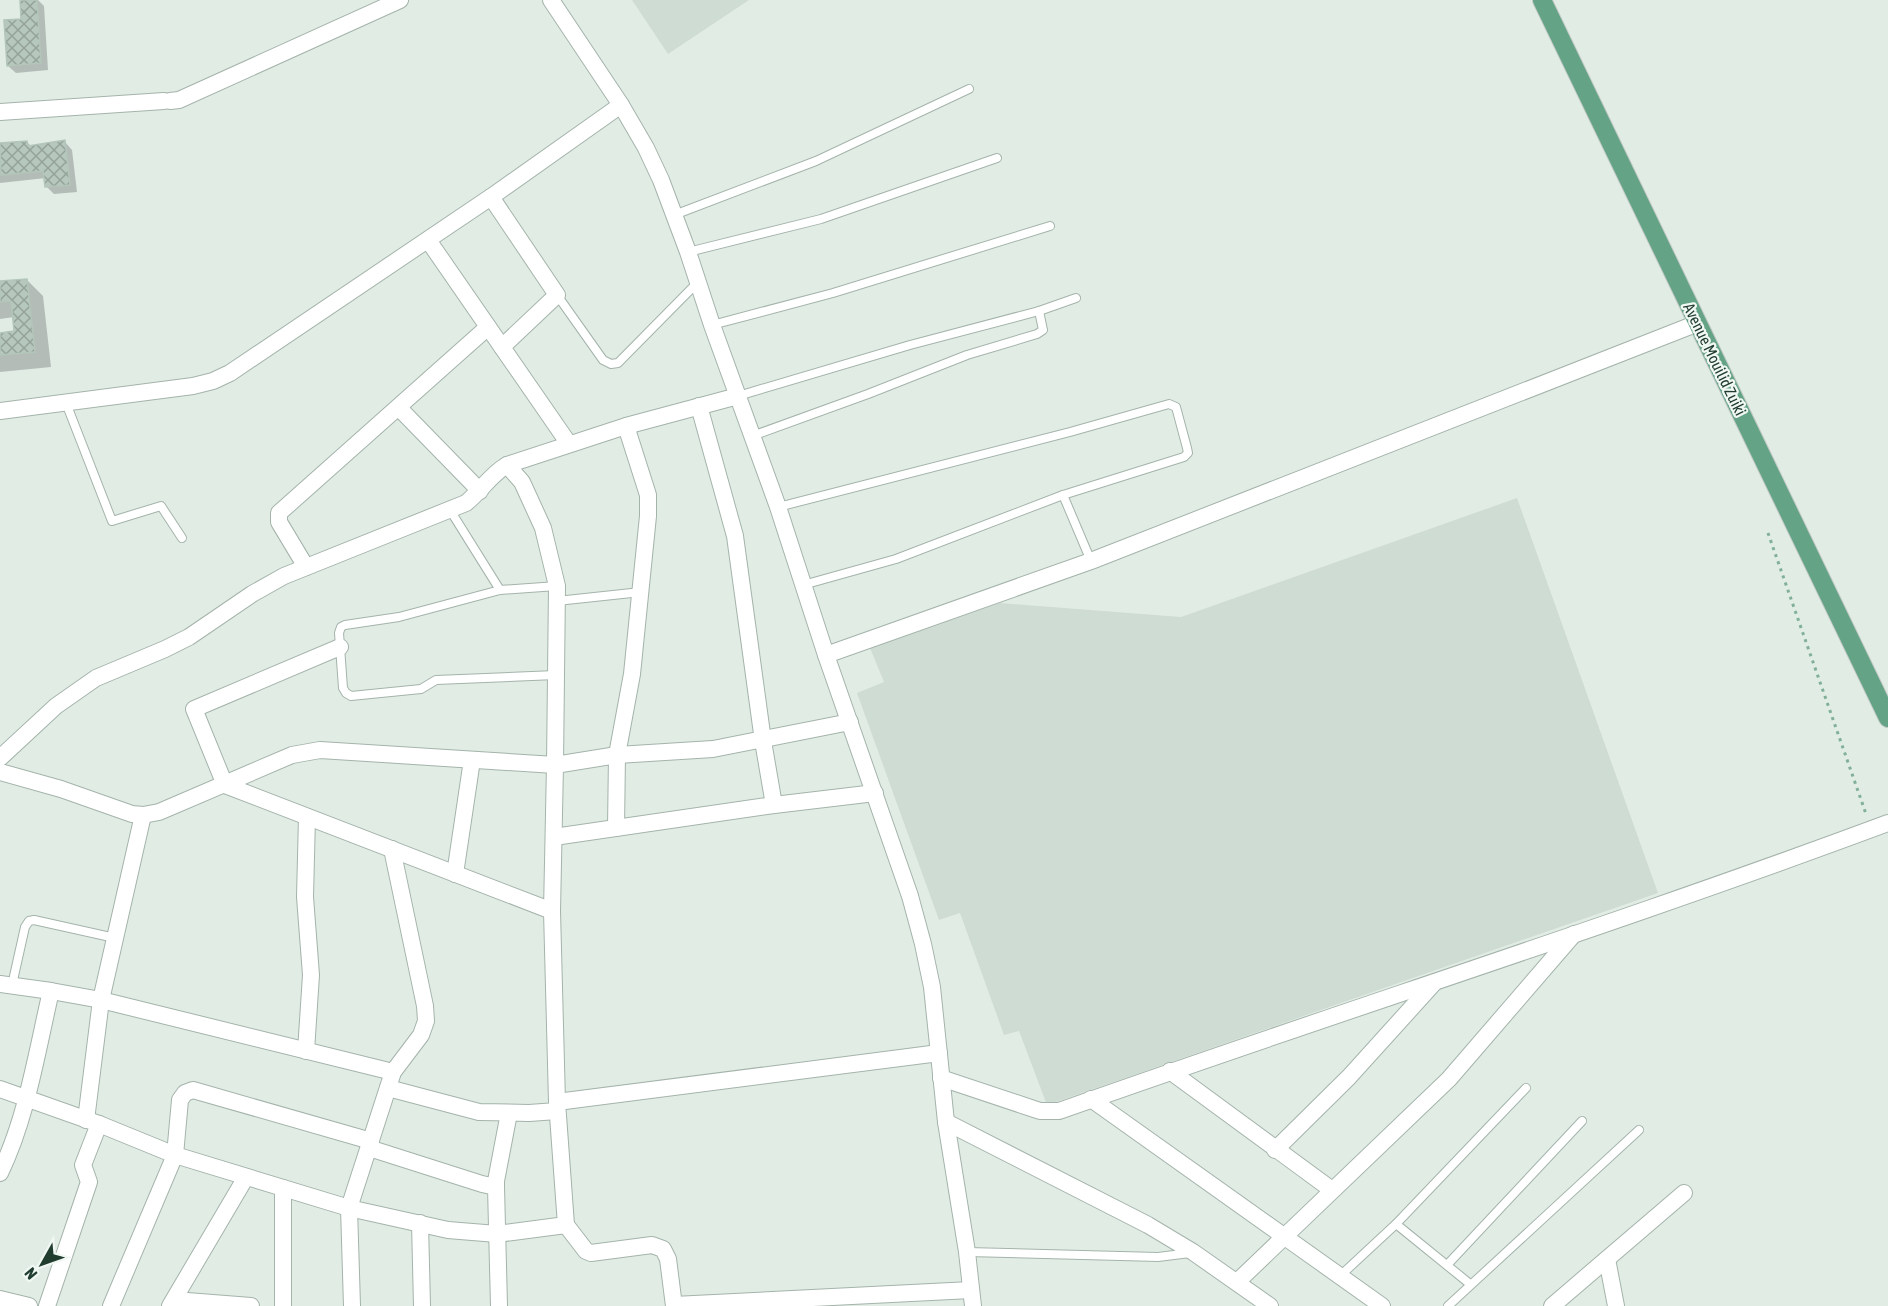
<svg xmlns="http://www.w3.org/2000/svg" width="1888" height="1306" font-family="'Asap Condensed',sans-serif">
	<style>
		.built { fill: #cfdcd3 }
		.shadow { fill: #0003 }
		.building { fill: url(#building-cross-hatch); stroke: #b3c6ba; stroke-width: 1.5 }
		.lines { fill: none; stroke-linecap: round; stroke-linejoin: round }
		.lane-casing { stroke: #a4b4ab; stroke-width: 10 }
		.street-casing { stroke: #a4b4ab; stroke-width: 18 }
		.primary-casing { stroke: #c1c9c5; stroke-width: 20 }
		.path { stroke: #80b098; stroke-width: 3; stroke-dasharray: 3 4.5; stroke-linecap: butt }
		.lane { stroke: #fff; stroke-width: 8 }
		.street { stroke: #fff; stroke-width: 16 }
		.primary { stroke: #64a386; stroke-width: 18 }
		.labels { text-anchor: middle; dominant-baseline: central; stroke-width: 4.5; stroke-linejoin: round; paint-order: stroke }
		.street-label { font-size: 16px; fill: #213d30; stroke: #f1f8f3 }
	</style>
	<defs>
		<pattern id="building-cross-hatch" width="8" height="8" patternUnits="userSpaceOnUse" patternTransform="scale(1.5)"><rect width="8" height="8" fill="#b6c7bd"/><path d="M0 0l8 8M0 8l8-8" fill="none" stroke="#94a39a"/></pattern>
	</defs>
	<rect width="100%" height="100%" fill="#e1ece5"/>
	<g class="built">
		<polygon points="632,0 749,0 668,54"/>
		<polygon points="1517,498 1658,893 1047,1105 1019,1031 1004,1035 960,913 939,920 857,693 884,682 870,648 1000,603 1181,617"/>
	</g>
	<g class="shadow">
		<polygon points="21,0 38,0 44,6 48,70 16,73 8,66 22,21"/>
		<polygon points="27,142 32,147 65,142 72,150 77,192 54,194 47,187 46,178 0,183 0,145"/>
		<polygon points="27,280 43,296 51,367 0,372 0,334 16,332 14,317 0,319 0,283"/>
	</g>
	<g class="building">
		<polygon points="20,0 37,0 41,63 7,66 4,20 21,19"/>
		<polygon points="65,140 70,185 45,187 43,171 1,175 0,143 27,141 28,146"/>
		<polygon points="27,279 35,352 0,355 0,333 14,331 11,301 0,302 0,281"/>
	</g>
	<g class="lines">
		<defs>
			<g id="lane">
				<polyline points="674,215 816,161 969,89"/>
				<polyline points="688,252 821,219 997,158"/>
				<polyline points="557,295 603,360 611,364 618,363 698,282"/>
				<polyline points="712,325 833,293 1050,226"/>
				<polyline points="738,396 910,345 1039,311 1076,298"/>
				<polyline points="66,403 112,521 161,506 182,538"/>
				<polyline points="752,436 868,394 967,355 1037,334 1043,330 1039,311"/>
				<polyline points="1063,495 1091,561"/>
				<polyline points="778,507 1070,432 1169,404 1176,407 1187,448 1188,453 1184,457 1063,495 896,559 803,585"/>
				<polyline points="450,510 500,590"/>
				<polyline points="557,601 641,592"/>
				<polyline points="556,675 436,680 421,689 351,696 346,693 343,688 339,633 341,627 345,625 399,617 500,590 557,586"/>
				<polyline points="12,985 25,927 29,921 34,920 115,938"/>
				<polyline points="1396,1224 1470,1284"/>
				<polyline points="967,1252 1158,1257 1190,1253"/>
				<polyline points="1447,1265 1582,1121"/>
				<polyline points="1340,1276 1396,1224 1526,1088"/>
				<polyline points="1448,1306 1639,1130"/>
			</g>
			<g id="street">
				<polyline points="551,0 621,105 646,148 661,180 688,252 712,325 778,507 826,655 910,896 923,944 932,987 946,1122 967,1252 973,1306"/>
				<polyline points="170,101 179,100 400,0"/>
				<polyline points="0,112 164,101"/>
				<polyline points="491,197 557,295 502,347"/>
				<polyline points="428,240 569,444"/>
				<polyline points="699,406 735,536 763,741 774,805"/>
				<polyline points="399,408 480,491"/>
				<polyline points="0,411 193,386 213,381 230,373 491,197 621,105"/>
				<polyline points="306,567 279,522 279,513 488,327"/>
				<polyline points="340,647 194,709 225,785 552,911"/>
				<polyline points="826,655 1091,561 1698,323"/>
				<path d="M0,758l56,-52 40,-28 69,-29 24,-12 63,-43 32,-18 182,-73c15,-12 25,-29 41,-38l119,-39 112,-30"/>
				<polyline points="0,772 61,789 132,814 143,815 159,812 292,755 320,750 555,765 557,586 543,528 522,482 507,465"/>
				<polyline points="616,828 617,755 632,674 648,516 648,495 626,426"/>
				<polyline points="554,837 774,805 875,793"/>
				<polyline points="455,874 472,760"/>
				<polyline points="0,984 51,991 101,1000 393,1072"/>
				<polyline points="306,1051 311,975 305,897 307,817"/>
				<polyline points="1170,1071 1332,1190"/>
				<path d="M941,1078l99,33h19c276,-98 555,-186 829,-288"/>
				<polyline points="388,1088 479,1112 529,1113 557,1111"/>
				<polyline points="0,1089 99,1124 175,1155 349,1208 448,1230 497,1234 566,1225 557,1102 552,911 555,765 617,755 713,749 850,722"/>
				<polyline points="1091,1099 1382,1306"/>
				<polyline points="557,1102 939,1053"/>
				<polyline points="86,1120 101,1000 143,815"/>
				<polyline points="946,1122 1148,1225 1193,1252 1270,1306"/>
				<polyline points="369,1148 482,1184 496,1187 499,1306"/>
				<polyline points="1275,1150 1349,1077 1434,983"/>
				<path d="M0,1173c27,-56 37,-122 51,-182"/>
				<polyline points="496,1187 496,1181 509,1113"/>
				<polyline points="283,1188 283,1306"/>
				<polyline points="420,1223 422,1306"/>
				<polyline points="566,1225 586,1251 591,1253 652,1245 663,1249 668,1259 674,1306"/>
				<polyline points="1607,1259 1616,1306"/>
				<polyline points="1237,1282 1449,1079 1574,934"/>
				<polyline points="0,1299 29,1306"/>
				<polyline points="174,1300 251,1306"/>
				<polyline points="674,1305 971,1290"/>
				<polyline points="47,1306 89,1182 83,1165 99,1124"/>
				<polyline points="111,1306 175,1155 180,1100 185,1093 193,1090 371,1141"/>
				<polyline points="170,1306 246,1177"/>
				<polyline points="352,1306 349,1208 393,1072 421,1035 426,1021 425,1006 392,849"/>
				<polyline points="1552,1306 1684,1193"/>
			</g>
			<polyline id="primary" points="1542,0 1888,718"/>
		</defs>
		<use href="#lane" class="lane-casing"/>
		<use href="#street" class="street-casing"/>
		<use href="#primary" class="primary-casing"/>
		<polyline class="path" points="1768,533 1866,814"/>
		<use href="#lane" class="lane"/>
		<use href="#street" class="street"/>
		<use href="#primary" class="primary"/>
	</g>
	<g class="labels">
		<g class="street-label">
			<text transform="translate(1715 359) rotate(64)">Avenue Mouilid Zuiki</text>
		</g>
	</g>
	<g transform="translate(42 1264) rotate(230)" stroke="#f1f8f3" stroke-width="4.5" paint-order="stroke">
	<path d="M0-4.5L10 22L0 15L-10 22Z" fill="#213d30"/>
	<text y="-9" font-size="16" font-weight="bold" text-anchor="middle" fill="#213d30">N</text>
	</g>
</svg>
